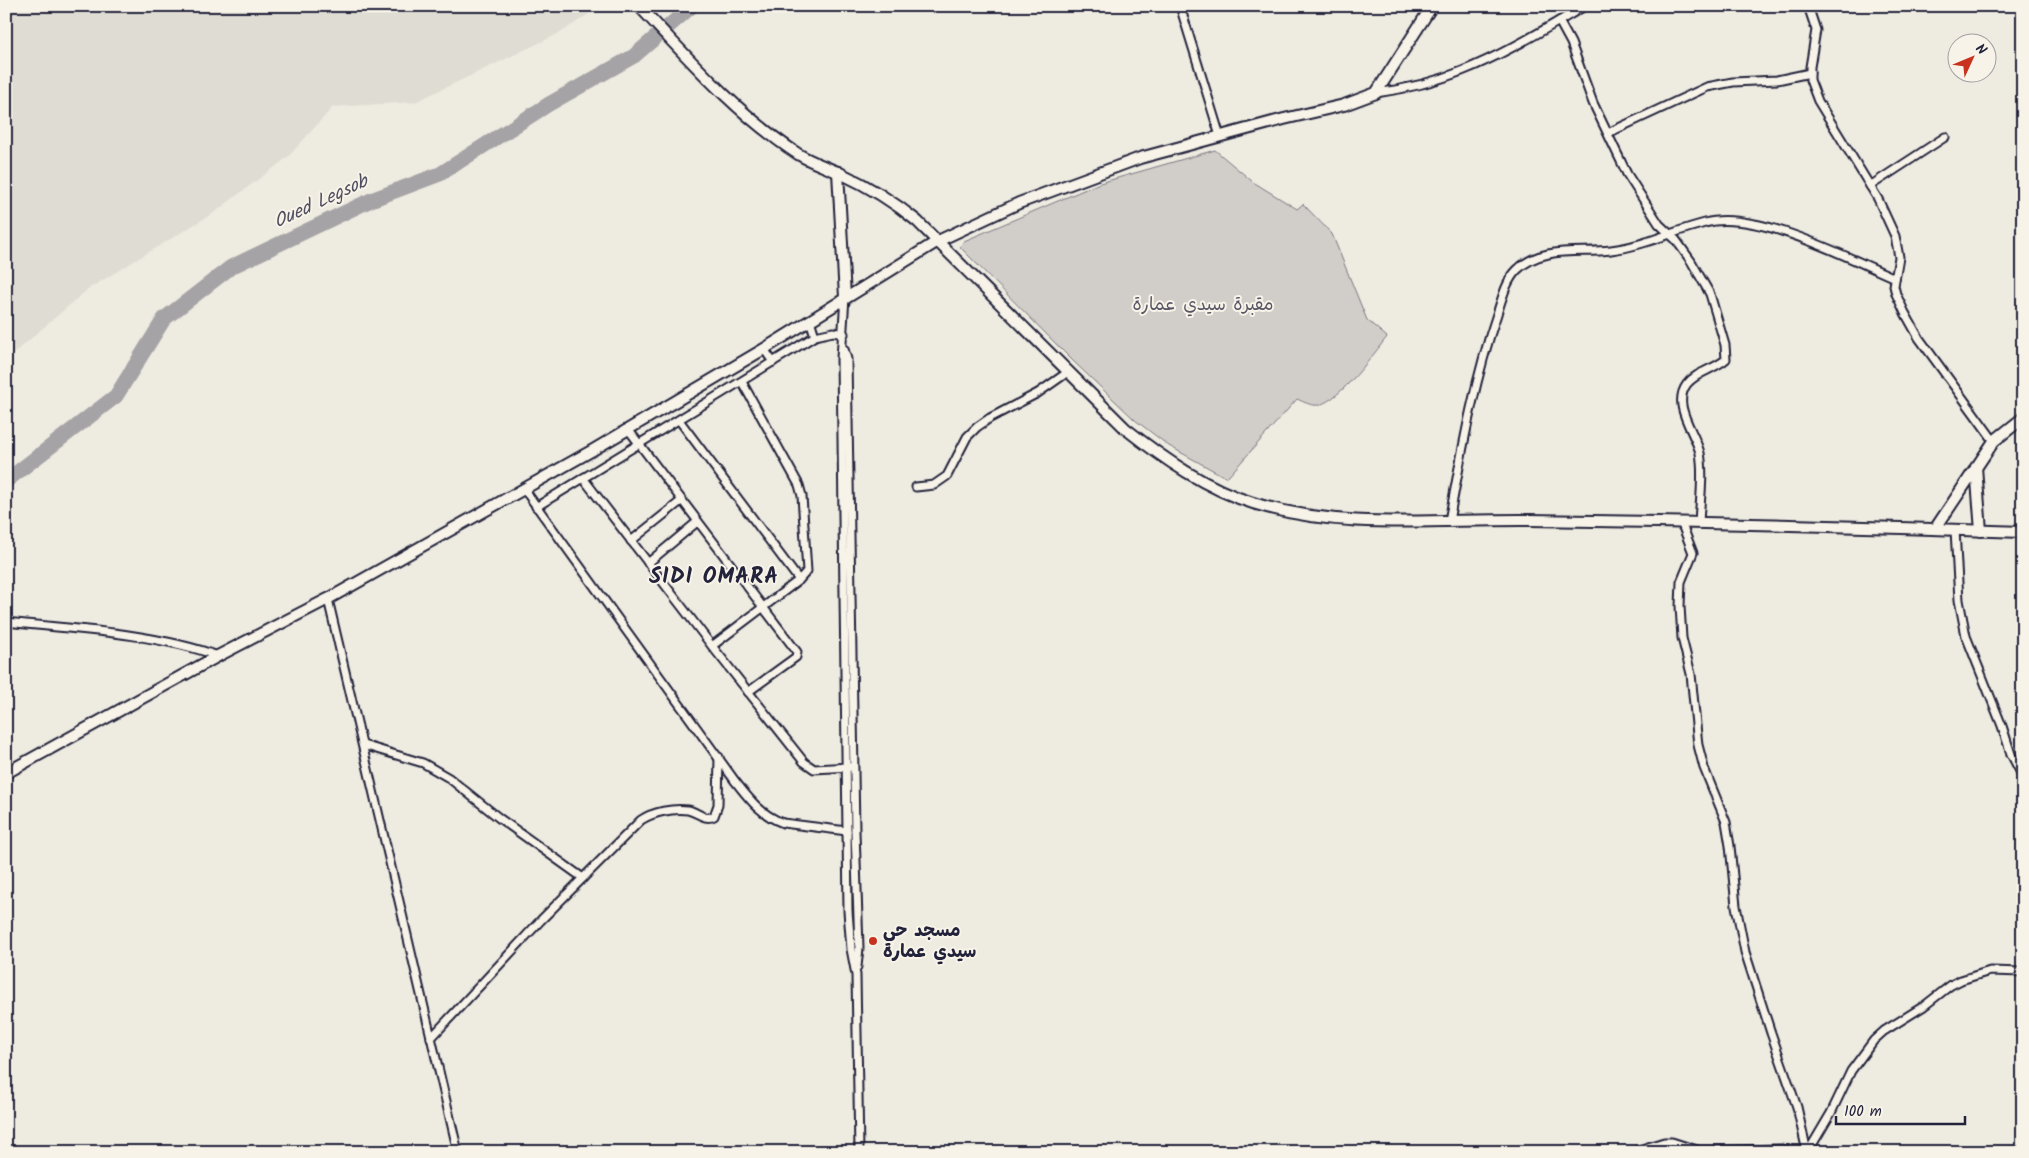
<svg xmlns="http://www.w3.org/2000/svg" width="2029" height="1158" font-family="Kalam,'Playpen Sans Arabic',sans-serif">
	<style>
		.built { fill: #dfdcd4 }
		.green { fill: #d1cdc9; stroke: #7a7882 }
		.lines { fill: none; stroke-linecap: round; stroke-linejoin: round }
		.river { stroke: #a6a3a6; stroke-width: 15 }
		.street-casing { stroke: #22223b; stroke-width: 11 }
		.secondary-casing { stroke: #22223b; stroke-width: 14 }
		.street { stroke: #f7f3e8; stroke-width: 7 }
		.secondary { stroke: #f7f3e8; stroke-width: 10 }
		.poi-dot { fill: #c8321e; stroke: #f7f3e8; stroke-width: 2 }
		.labels { text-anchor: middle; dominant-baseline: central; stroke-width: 4; stroke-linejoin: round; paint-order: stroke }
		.park-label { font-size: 18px; fill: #575566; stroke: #f7f3e8 }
		.poi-label { font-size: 18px; font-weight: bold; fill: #22223b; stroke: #f7f3e8; text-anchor: start }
		.water-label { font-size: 19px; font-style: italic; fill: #504f60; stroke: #f7f3e8 }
		.district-label { font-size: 22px; font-weight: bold; letter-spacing: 1px; fill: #22223b; stroke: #f7f3e8 }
	</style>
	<rect width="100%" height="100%" fill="#eeebe1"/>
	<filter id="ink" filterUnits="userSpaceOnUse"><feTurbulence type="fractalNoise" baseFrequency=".02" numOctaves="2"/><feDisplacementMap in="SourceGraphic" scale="10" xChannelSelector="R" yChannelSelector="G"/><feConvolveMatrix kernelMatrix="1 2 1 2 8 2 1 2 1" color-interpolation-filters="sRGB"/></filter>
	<g filter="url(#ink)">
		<polygon class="built" points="6,6 601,6 560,33 415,102 333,107 288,157 215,212 88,289 6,360"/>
		<path class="green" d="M1215,150l38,32 44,27 6,-5 29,30 35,86 20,17c-14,18 -46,62 -68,68 -8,1 -15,-3 -22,-6l-70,79 -58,-32 -34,-26 -63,-60 -112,-113 4,-6 136,-58z"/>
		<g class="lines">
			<polyline class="river" points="6,481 116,396 164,319 231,267 371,200 440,174 549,104 634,56 692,6"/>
			<defs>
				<g id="street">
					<polyline points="1180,6 1220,136"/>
					<polyline points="1808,6 1816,30 1810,67 1810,80 1818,101 1878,199 1895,236 1899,257 1894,286 1896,294 1905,313 1919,338 1994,441"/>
					<path d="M1559,21l12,22 22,60 34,71 32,50 17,16 15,21 19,33 15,51 1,14c-11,10 -30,13 -39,25 -16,21 8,48 13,69 4,22 0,47 -1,70"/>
					<path d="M1376,93c29,-4 59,-11 86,-22 43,-17 83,-42 123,-65"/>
					<polyline points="1608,133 1707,87 1733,82 1777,80 1810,73"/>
					<polyline points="1870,186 1945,137"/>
					<polyline points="845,297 841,358 848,911 851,949 856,975 859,1152"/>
					<polyline points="810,320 815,336"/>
					<polyline points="764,349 773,362"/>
					<polyline points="844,349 847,359 855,831 859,948 857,967"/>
					<polyline points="679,420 799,580"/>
					<polyline points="628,429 797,652 796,657 748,692"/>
					<polyline points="583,478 712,646 804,762 814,769 851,767"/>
					<polyline points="916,487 934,485 947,476 967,437 977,427 990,418 1038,393 1068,372"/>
					<path d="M524,489l211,292c14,18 26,34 48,42l64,8"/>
					<polyline points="536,507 815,336 833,332 844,334"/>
					<path d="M1449,521c13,-70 25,-140 48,-207 5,-15 9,-33 20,-44 25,-25 63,-16 94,-20 33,-4 62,-19 94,-27 50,-14 143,35 190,55"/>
					<polyline points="1681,522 1693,553 1681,582 1680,606 1682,638 1691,674 1698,745 1704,768 1726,822 1730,846 1736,906 1745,952 1771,1033 1797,1107 1807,1152"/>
					<polyline points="1955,530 1959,600 1966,636 2002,726 2011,754 2023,777"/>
					<polyline points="631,541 681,501"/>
					<polyline points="648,563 697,522"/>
					<polyline points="328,599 458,1152"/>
					<path d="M6,622c67,7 149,11 212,34"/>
					<polyline points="712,646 799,580 807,571 802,496 799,485 742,382"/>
					<polyline points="363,745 423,763 449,778 499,818 583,878"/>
					<path d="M431,1038l110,-118 100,-100c12,-8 32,-12 47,-10 10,2 16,11 26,6l4,-11 1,-48"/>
					<polyline points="1632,1152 1664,1142 1672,1142 1700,1151 1782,1149 1789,1152"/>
					<polyline points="1808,1152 1831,1113 1851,1071 1874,1040 1884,1031 1924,1006 1951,985 1961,980 1990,971 2023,972"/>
					<polyline points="1985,1152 2023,1151"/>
				</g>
				<g id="secondary">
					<path d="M639,6c50,53 98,108 159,148 13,8 28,13 42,19 28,13 53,28 77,48l209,208c38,30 81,60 127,74 90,28 183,16 276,17 164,2 329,6 494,12"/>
					<polyline points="838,172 845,297"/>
					<polyline points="1976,467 1981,531"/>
					<polyline points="1935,529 1994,441 2023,418"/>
					<polyline points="6,773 218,656 328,599 593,450 764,349 938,241 1019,203 1140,158 1284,119 1344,105 1376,93 1432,6"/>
				</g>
			</defs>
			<use href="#street" class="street-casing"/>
			<use href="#secondary" class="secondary-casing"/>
			<use href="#street" class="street"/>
			<use href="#secondary" class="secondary"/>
		</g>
	</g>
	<circle class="poi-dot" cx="873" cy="941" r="5"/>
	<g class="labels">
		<g class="park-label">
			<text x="1203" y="305">مقبرة سيدي عمارة</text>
		</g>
		<g class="poi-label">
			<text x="883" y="931">مسجد حي<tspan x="883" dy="21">سيدي عمارة</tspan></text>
		</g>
		<g class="water-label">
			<text transform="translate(321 202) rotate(-25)">Oued Legsob</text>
		</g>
		<g class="district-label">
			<text x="714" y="577">SIDI OMARA</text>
		</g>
	</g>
	<rect width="2029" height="1158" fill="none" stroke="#f7f3e8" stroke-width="25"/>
	<rect x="12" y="12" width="2004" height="1133" fill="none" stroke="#22223b" stroke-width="2" filter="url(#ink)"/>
	<g transform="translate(1972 58) rotate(46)"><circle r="24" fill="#f7f3e8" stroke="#a29fa3"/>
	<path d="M0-4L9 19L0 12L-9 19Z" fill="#c8321e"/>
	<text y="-8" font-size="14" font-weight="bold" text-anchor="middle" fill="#22223b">N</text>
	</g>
	<path d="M1836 1116v8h129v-8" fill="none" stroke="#22223b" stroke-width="2.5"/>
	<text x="1844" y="1116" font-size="15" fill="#22223b" stroke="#f7f3e8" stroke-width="4" paint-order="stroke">100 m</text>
</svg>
